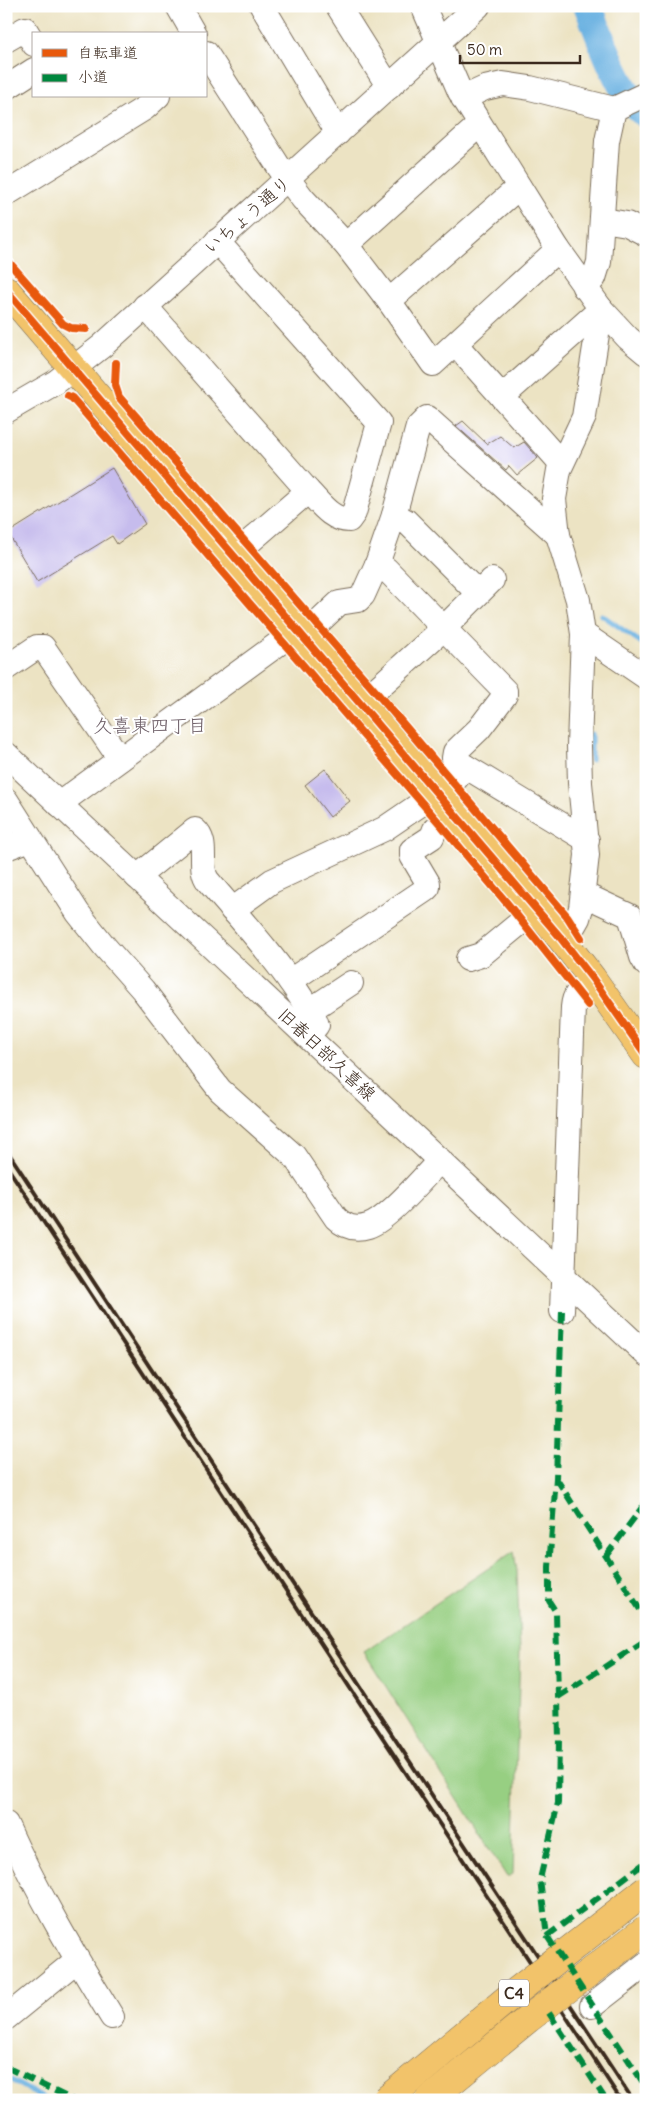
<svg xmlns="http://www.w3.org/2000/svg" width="652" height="2106" font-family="Delius,'Klee One',sans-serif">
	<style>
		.green { fill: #97cf82; stroke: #697c50 }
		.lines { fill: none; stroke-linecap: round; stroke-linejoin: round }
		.stream { stroke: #69b1e1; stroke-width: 5 }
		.river { stroke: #69b1e1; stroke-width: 29 }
		.building { fill: #c6bced }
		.minor-casing { stroke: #796b58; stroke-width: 26 }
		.major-casing { stroke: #796b58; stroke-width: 29 }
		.minor { stroke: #fff; stroke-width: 24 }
		.major { stroke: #f2c36a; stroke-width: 28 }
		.rail { stroke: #3b2a1e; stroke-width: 4 }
		.highway-bridge-casing { stroke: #796b58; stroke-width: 29; stroke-linecap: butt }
		.highway-bridge { stroke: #f2c36a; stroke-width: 28 }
		.quiet { stroke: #00873e; stroke-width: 6; stroke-dasharray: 12 6; stroke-linecap: butt }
		.cycleway-casing { stroke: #fff; stroke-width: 11 }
		.cycleway { stroke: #e8590c; stroke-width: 8 }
		.labels { text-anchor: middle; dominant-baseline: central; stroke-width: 4; stroke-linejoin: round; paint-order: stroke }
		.shield { fill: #fff; stroke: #766a62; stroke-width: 1 }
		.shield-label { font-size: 16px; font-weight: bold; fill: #3b2a1e }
		.street-label { font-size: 18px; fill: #3b2a1e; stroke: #fff }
		.neighbourhood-label { font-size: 19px; fill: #6c5d66; stroke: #fff }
	</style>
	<rect width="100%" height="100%" fill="#fff"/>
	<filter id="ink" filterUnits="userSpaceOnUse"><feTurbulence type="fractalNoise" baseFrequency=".02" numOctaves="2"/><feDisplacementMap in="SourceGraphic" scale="10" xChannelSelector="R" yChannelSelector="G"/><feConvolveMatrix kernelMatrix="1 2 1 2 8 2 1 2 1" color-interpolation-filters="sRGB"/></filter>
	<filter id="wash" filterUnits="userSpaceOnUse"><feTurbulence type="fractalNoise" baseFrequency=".0096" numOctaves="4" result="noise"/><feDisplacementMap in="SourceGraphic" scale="20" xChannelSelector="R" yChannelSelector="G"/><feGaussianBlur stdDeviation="1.12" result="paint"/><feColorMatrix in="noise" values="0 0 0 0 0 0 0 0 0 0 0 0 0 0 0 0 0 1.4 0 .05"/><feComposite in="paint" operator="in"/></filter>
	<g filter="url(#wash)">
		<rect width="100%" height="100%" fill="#ece3c3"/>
		<polygon class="green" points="514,1551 517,1572 520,1651 513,1874 507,1877 364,1652"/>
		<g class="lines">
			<g class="stream">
				<polyline points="602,615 646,646"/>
				<polyline points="591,760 591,734"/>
				<polyline points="6,2077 46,2100"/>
			</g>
			<path class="river" d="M588,6c13,31 31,90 58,108"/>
		</g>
		<g id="blocks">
			<g class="building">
				<polygon points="463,421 487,444 500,436 514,448 524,442 538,458 517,475 509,466 506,470 456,426"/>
				<polygon points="112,468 145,524 117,544 112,536 37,582 8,533"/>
				<polygon points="325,769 350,801 330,817 305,785"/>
			</g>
		</g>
	</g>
	<g filter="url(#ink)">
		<use href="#blocks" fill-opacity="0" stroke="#796b58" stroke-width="1"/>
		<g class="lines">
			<defs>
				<g id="minor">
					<polyline points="178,6 194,34"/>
					<polyline points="262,6 338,133"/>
					<polyline points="338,6 389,87"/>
					<polyline points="423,6 460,92 558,249 601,309 628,338 646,353"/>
					<polyline points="6,40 25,29 34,44"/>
					<polyline points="206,53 279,167 303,199 346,245 389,301 433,364 558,249"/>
					<polyline points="6,88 34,70"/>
					<polyline points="463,98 485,88 503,84 530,88 614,109"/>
					<polyline points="6,194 145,108 158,96"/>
					<polyline points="603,220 627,224 646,234"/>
					<polyline points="346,245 479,125"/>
					<polyline points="584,287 594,278 599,262 607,141 614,109 646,94"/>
					<polyline points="389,301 519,187"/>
					<path d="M145,306l163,185c12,12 23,29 41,29l5,-7 25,-90 -162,-182"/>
					<polyline points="456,345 561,463"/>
					<polyline points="502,397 601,309"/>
					<polyline points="6,411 56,382 102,346 478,6"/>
					<polyline points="394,515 406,521 478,593"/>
					<polyline points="233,556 308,491"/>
					<polyline points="377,564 386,569 505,691 505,695 479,729 455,752 454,758 458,762 587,840"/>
					<polyline points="583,634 646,677"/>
					<polyline points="303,637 339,603 358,600 363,595 377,564 394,515 418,427 427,418 558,535"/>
					<polyline points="6,668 37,647 43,647 120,759"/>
					<polyline points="361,703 443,629 492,580"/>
					<polyline points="6,754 646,1354"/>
					<path d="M6,800l72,113 27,34 38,43 77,100 74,66 42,62c9,9 19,12 32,8 20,-6 57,-50 72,-66"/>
					<polyline points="59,804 297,630"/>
					<polyline points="6,848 30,839"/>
					<path d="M137,877l58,-47c15,13 2,37 13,51 33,39 69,78 96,121 5,8 11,14 13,23l-9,11"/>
					<polyline points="583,894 630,916 642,957 646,964"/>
					<polyline points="232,910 272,881 384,829 453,782 466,767"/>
					<polyline points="560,937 574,925 578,918 581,908 587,855 580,783 579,746 583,634 578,600 558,535 554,499 559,470 584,417 601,309"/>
					<polyline points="468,959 481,955 537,909"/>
					<polyline points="290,981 425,890 428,887 428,883 412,856 412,850 432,837 435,829 457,816"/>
					<polyline points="309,1011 351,983"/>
					<path d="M562,1311l11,-304c1,-14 9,-20 19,-29"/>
					<path d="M6,1824c30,67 68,131 106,193"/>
					<polyline points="592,2006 646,1964"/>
					<polyline points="6,2018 77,1960"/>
				</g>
				<polyline id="major" points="6,290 560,937 592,978 646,1055"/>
			</defs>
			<use href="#minor" class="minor-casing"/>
			<use href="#major" class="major-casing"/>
			<use href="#minor" class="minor"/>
			<use href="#major" class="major"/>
			<g class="rail">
				<polyline points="6,1149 633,2100"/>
				<polyline points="6,1165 621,2100"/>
			</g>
			<defs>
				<g id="highway-bridge">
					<polyline points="386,2100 513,1994 646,1890"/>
					<polyline points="429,2100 528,2019 646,1929"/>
				</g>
			</defs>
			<use href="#highway-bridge" class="highway-bridge-casing"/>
			<use href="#highway-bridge" class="highway-bridge"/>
			<g class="quiet">
				<polyline points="562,1311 556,1478 549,1567 549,1601 556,1612 559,1739 558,1803 540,1879 547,1936 646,2087"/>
				<polyline points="556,1478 646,1619"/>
				<polyline points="606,1556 646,1502"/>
				<polyline points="558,1697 646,1640"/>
				<polyline points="547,1936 646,1862"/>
				<polyline points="549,2013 606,2100"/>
				<polyline points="6,2067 73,2100"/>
			</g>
			<defs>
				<g id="cycleway">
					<polyline points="6,259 63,324 71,328 86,329"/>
					<polyline points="6,290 560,937 592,978 646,1055"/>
					<polyline points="116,363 115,385 119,397 375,691 567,916 581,938"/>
					<polyline points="68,396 72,398 441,825 511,908 588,1005"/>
				</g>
			</defs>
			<use href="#cycleway" class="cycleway-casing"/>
			<use href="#cycleway" class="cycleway"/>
		</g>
	</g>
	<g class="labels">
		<rect class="shield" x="499" y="1979.5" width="30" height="27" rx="4"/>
		<g class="shield-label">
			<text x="514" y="1993">C4</text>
		</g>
		<g class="street-label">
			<text transform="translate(247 215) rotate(-41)">いちょう通り</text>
			<text transform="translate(327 1054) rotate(43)">旧春日部久喜線</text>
		</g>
		<g class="neighbourhood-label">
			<text x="150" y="725">久喜東四丁目</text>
		</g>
	</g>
	<rect width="652" height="2106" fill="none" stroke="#fff" stroke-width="25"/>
	<rect x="32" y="32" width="175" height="65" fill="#ffffff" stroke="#b1aaa5"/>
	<rect x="42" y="49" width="25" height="8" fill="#e8590c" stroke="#b1aaa5"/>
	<text x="78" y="58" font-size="15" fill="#3b2a1e">自転車道</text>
	<rect x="42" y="74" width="25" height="8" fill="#00873e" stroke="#b1aaa5"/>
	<text x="78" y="82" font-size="15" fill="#3b2a1e">小道</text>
	<path d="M460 55v8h120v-8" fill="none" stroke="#3b2a1e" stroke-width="2.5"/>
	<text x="467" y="55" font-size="15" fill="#3b2a1e" stroke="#ffffff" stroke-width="4" paint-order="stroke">50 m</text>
</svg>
